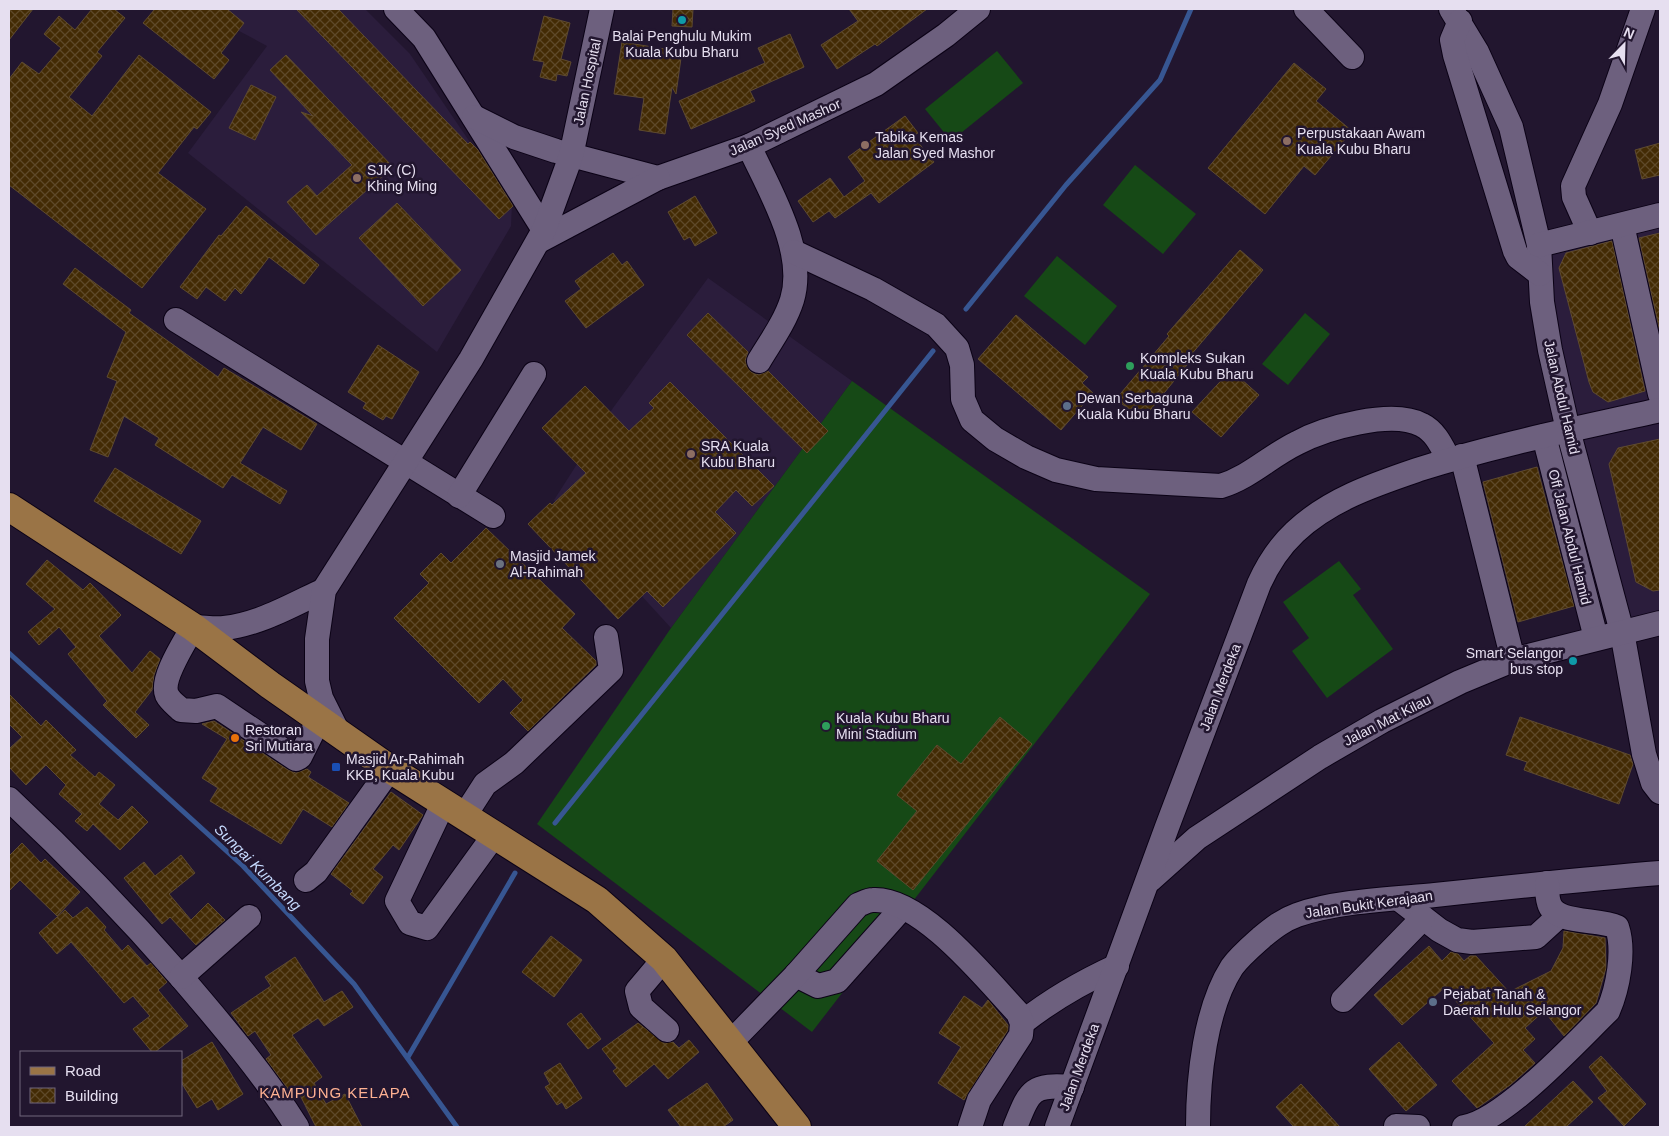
<svg xmlns="http://www.w3.org/2000/svg" width="1669" height="1136" font-family="Helvetica,sans-serif">
	<style>
		.built { fill: #2b1d3c }
		.garden { fill: #164916 }
		.lines { fill: none; stroke-linecap: round; stroke-linejoin: round }
		.stream { stroke: #375692; stroke-width: 5 }
		.building { fill: url(#building-cross-hatch); stroke: #5e4a2f }
		.minor-casing { stroke: #0b0216; stroke-width: 26 }
		.major-casing { stroke: #0b0216; stroke-width: 30 }
		.minor { stroke: #6d607e; stroke-width: 24 }
		.major { stroke: #9a7446; stroke-width: 28 }
		.culture-dot { fill: #0f9aa8; stroke: #22162f; stroke-width: 2 }
		.education-dot { fill: #8d6e63; stroke: #22162f; stroke-width: 2 }
		.leisure-dot { fill: #2e9e5b; stroke: #22162f; stroke-width: 2 }
		.service-dot { fill: #5c6f8a; stroke: #22162f; stroke-width: 2 }
		.worship-dot { fill: #6b7280; stroke: #22162f; stroke-width: 2 }
		.food-dot { fill: #e8710a; stroke: #22162f; stroke-width: 2 }
		.transit-dot { fill: #1a4fb4; stroke: #22162f; stroke-width: 2 }
		.labels { text-anchor: middle; dominant-baseline: central; stroke-width: 5; stroke-linejoin: round; paint-order: stroke }
		.poi-label { font-size: 14px; fill: #e6dff0; stroke: #22162f; text-anchor: start }
		.street-label { font-size: 14px; fill: #e6dff0; stroke: #22162f }
		.water-label { font-size: 15px; font-style: italic; fill: #c7dbff; stroke: #22162f }
		.neighbourhood-label { font-size: 15px; letter-spacing: 1px; fill: #feb192; stroke: #22162f }
	</style>
	<defs>
		<pattern id="building-cross-hatch" width="8" height="8" patternUnits="userSpaceOnUse" patternTransform="scale(1.25)"><rect width="8" height="8" fill="#432b04"/><path d="M0 0l8 8M0 8l8-8" fill="none" stroke="#5e4929"/></pattern>
	</defs>
	<rect width="100%" height="100%" fill="#22162f"/>
	<g class="built">
		<polygon points="198,9 365,9 410,54 512,204 511,226 437,352 188,153 267,46"/>
		<polygon points="1660,226 1660,612 1629,620 1576,417 1552,303 1549,253"/>
		<polygon points="708,278 852,381 671,628 554,500 613,408"/>
	</g>
	<g class="garden">
		<polygon points="997,51 1023,83 951,141 925,109"/>
		<polygon points="1135,165 1196,214 1163,254 1103,205"/>
		<polygon points="1057,256 1117,306 1085,345 1024,296"/>
		<polygon points="1305,313 1330,334 1288,385 1262,364"/>
		<polygon points="852,381 1150,594 812,1032 537,824 671,628"/>
		<polygon points="1339,561 1361,589 1353,595 1393,649 1327,698 1292,651 1309,638 1283,602"/>
	</g>
	<g class="lines">
		<g class="stream">
			<polyline points="966,309 1066,185 1160,80 1191,9"/>
			<polyline points="9,653 243,866 354,984 457,1127"/>
			<polyline points="555,823 933,351"/>
			<polyline points="408,1057 515,873"/>
		</g>
	</g>
	<g class="building">
		<polygon points="9,9 33,9 9,40"/>
		<polygon points="92,9 114,9 125,18 97,52 102,56 69,97 92,116 139,55 211,112 197,129 194,127 158,173 206,209 142,288 9,185 9,79 22,62 39,74 61,48 44,34 59,16 75,30"/>
		<polygon points="155,9 227,9 244,23 221,53 229,60 214,79 143,23"/>
		<polygon points="296,9 338,9 468,144 470,142 478,150 513,206 499,219"/>
		<polygon points="673,9 693,9 692,27 672,26"/>
		<polygon points="849,9 927,9 877,46 875,44 837,69 821,45 858,21"/>
		<polygon points="544,16 570,23 561,59 571,62 567,76 557,74 556,81 540,77 544,62 533,60"/>
		<polygon points="790,34 804,67 750,91 755,101 691,129 679,101 765,63 758,48"/>
		<polygon points="622,42 671,50 670,56 681,58 676,94 672,87 665,134 639,130 644,98 614,94"/>
		<polygon points="286,55 393,167 316,235 287,202 307,185 317,196 352,165 301,112 313,116 270,70"/>
		<polygon points="1294,63 1326,89 1316,101 1352,131 1315,175 1304,166 1265,214 1208,168"/>
		<polygon points="251,85 276,97 255,140 229,128"/>
		<polygon points="905,116 918,133 913,136 934,162 879,203 871,193 835,218 829,211 813,222 798,201 830,178 844,197 865,181 848,157"/>
		<polygon points="1660,143 1660,175 1642,179 1635,150"/>
		<polygon points="695,196 717,233 695,246 690,237 684,240 668,212"/>
		<polygon points="397,203 461,270 423,306 359,238"/>
		<polygon points="246,206 319,265 304,284 269,257 241,294 235,288 225,301 206,287 197,299 180,287 219,235 221,236"/>
		<polygon points="1660,233 1660,332 1639,238"/>
		<polygon points="1612,241 1645,391 1608,402 1593,392 1589,382 1559,268 1566,253"/>
		<polygon points="1240,250 1263,270 1184,363 1187,365 1142,420 1116,399 1169,336 1167,334"/>
		<polygon points="613,253 622,265 627,261 644,285 586,328 565,301 581,289 575,281"/>
		<polygon points="75,268 131,310 129,313 218,377 224,368 317,424 301,450 263,427 240,463 287,491 280,504 232,475 223,488 155,445 159,438 124,416 108,457 90,450 117,381 107,377 126,332 63,284"/>
		<polygon points="708,313 748,352 745,361 751,372 759,375 768,371 828,431 807,453 687,335"/>
		<polygon points="1016,315 1088,377 1082,383 1093,393 1061,430 978,359"/>
		<polygon points="378,345 419,372 392,419 386,416 383,420 363,408 366,403 348,392"/>
		<polygon points="1231,370 1259,395 1221,437 1192,412"/>
		<polygon points="670,382 774,486 752,506 736,490 715,512 736,533 663,607 647,591 618,619 528,524 550,503 552,505 586,473 542,428 585,386 629,431 654,408 649,403"/>
		<polygon points="1660,439 1660,590 1653,591 1636,582 1609,464 1618,448"/>
		<polygon points="1537,467 1574,606 1518,622 1483,482"/>
		<polygon points="115,468 201,521 181,554 94,501"/>
		<polygon points="486,528 575,614 562,628 596,661 596,665 528,731 510,713 523,700 503,679 479,703 394,618 429,583 420,574 441,553 451,563"/>
		<polygon points="47,560 83,590 90,583 121,615 99,636 132,673 150,651 160,659 154,675 152,690 135,712 149,725 136,738 103,705 107,701 68,654 76,647 59,627 39,645 28,632 55,609 26,584"/>
		<polygon points="9,694 41,726 46,720 76,750 70,755 95,777 99,772 115,785 99,804 118,820 132,806 148,822 120,850 93,824 87,831 75,821 82,814 59,794 66,785 46,765 26,785 9,767 9,749 22,737 9,724"/>
		<polygon points="1000,717 1032,744 913,890 877,861 917,811 897,795 937,745 961,764"/>
		<polygon points="1520,717 1630,755 1633,764 1619,804 1524,770 1527,762 1506,755"/>
		<polygon points="214,721 288,770 296,773 307,769 311,772 308,777 349,803 332,827 303,809 281,844 210,801 218,788 202,778 227,739 202,724"/>
		<polygon points="391,792 423,815 399,850 393,845 373,869 383,877 363,904 350,894 353,891 331,874"/>
		<polygon points="22,843 41,863 45,859 80,892 57,916 20,880 9,891 9,856"/>
		<polygon points="181,855 195,873 169,894 191,920 208,903 225,920 196,945 170,917 162,924 124,878 144,862 155,876"/>
		<polygon points="87,907 106,927 104,930 122,951 128,945 147,966 151,963 167,982 158,990 188,1026 155,1052 152,1052 133,1029 150,1016 133,996 124,1003 71,942 57,954 39,933 65,910 73,918"/>
		<polygon points="1564,931 1605,938 1606,968 1596,1003 1564,1036 1544,1011 1525,1028 1535,1039 1523,1050 1535,1063 1510,1085 1477,1108 1452,1081 1494,1043 1444,988 1402,1025 1374,995 1429,946 1442,961 1451,952 1458,954 1464,961 1470,956 1476,956 1509,992 1551,971 1563,948"/>
		<polygon points="551,936 582,960 554,997 522,972"/>
		<polygon points="295,957 324,1002 342,991 353,1007 324,1026 318,1018 292,1035 322,1077 314,1083 326,1104 345,1094 362,1127 316,1127 299,1093 294,1097 266,1059 271,1055 255,1031 248,1036 231,1013 271,986 265,977"/>
		<polygon points="964,996 982,1008 988,1000 1008,1025 1008,1030 964,1100 938,1083 961,1047 939,1033"/>
		<polygon points="581,1013 601,1039 588,1049 567,1024"/>
		<polygon points="638,1023 664,1043 673,1042 679,1048 689,1040 699,1052 668,1079 654,1064 626,1087 613,1071 617,1068 602,1049"/>
		<polygon points="212,1042 243,1094 218,1110 212,1099 197,1108 181,1082 181,1061"/>
		<polygon points="1399,1042 1437,1085 1406,1111 1369,1069"/>
		<polygon points="1601,1056 1646,1104 1624,1126 1598,1098 1607,1091 1589,1067"/>
		<polygon points="560,1063 582,1098 566,1109 562,1102 557,1105 545,1087 550,1084 544,1073"/>
		<polygon points="1573,1081 1593,1102 1566,1127 1524,1127"/>
		<polygon points="707,1083 733,1120 723,1127 681,1127 668,1110"/>
		<polygon points="1301,1084 1340,1127 1294,1127 1276,1107"/>
	</g>
	<g class="lines">
		<defs>
			<g id="minor">
				<polyline points="396,9 424,38 544,230"/>
				<polyline points="1306,9 1352,57"/>
				<polyline points="1451,9 1477,52 1511,127 1539,245 1542,302 1550,350 1568,430 1622,632 1644,754 1653,783 1660,792"/>
				<polyline points="1460,21 1452,40 1455,55 1515,251 1518,257 1540,274"/>
				<polyline points="474,117 514,137 556,151 658,178 749,146 876,84 946,35 978,9"/>
				<path d="M749,146c20,44 58,105 43,154 -7,22 -21,41 -33,61"/>
				<polyline points="1622,225 1660,394"/>
				<polyline points="1590,233 1574,197 1573,186 1610,104 1643,9"/>
				<polyline points="539,241 658,178"/>
				<polyline points="1539,245 1660,215"/>
				<path d="M794,252l79,37 63,36 21,23 5,17 1,34 9,21 23,19 31,18 30,13 40,9 125,7c29,-9 49,-30 76,-43 28,-15 95,-34 125,-18 14,7 20,22 27,35"/>
				<polyline points="176,320 493,516"/>
				<polyline points="1544,436 1596,638"/>
				<polyline points="1462,456 1513,660"/>
				<polyline points="459,496 534,374"/>
				<path d="M319,719l-19,38 -4,2 -79,-53 -21,5 -15,-1c-4,-4 -11,-9 -14,-15 -7,-16 18,-53 26,-68 10,0 21,2 31,1 36,-4 68,-23 100,-38"/>
				<polyline points="339,734 321,698 317,681 317,639 324,590 471,359 544,230 571,156 602,9"/>
				<path d="M9,799c60,56 117,115 172,178 41,48 82,96 116,150"/>
				<polyline points="444,802 397,901 410,923 427,928 495,834"/>
				<polyline points="465,815 485,784 514,763 611,670 606,637"/>
				<polyline points="306,880 316,872 390,769"/>
				<polyline points="1150,880 1197,838 1320,757 1382,721 1460,682 1513,660 1660,623"/>
				<polyline points="1399,899 1439,930 1457,940 1472,942 1536,937 1559,916"/>
				<polyline points="664,959 637,991 641,1007 667,1030"/>
				<polyline points="796,975 818,986 837,981 902,908"/>
				<polyline points="181,977 249,917"/>
				<polyline points="1343,1000 1423,918"/>
				<path d="M1022,1023c30,-24 60,-41 95,-57"/>
				<path d="M729,1044l67,-69 62,-70c5,-2 10,-5 15,-5 48,-3 114,80 145,113l4,10 -1,12 -42,65 -9,27"/>
				<polyline points="1396,1126 1418,1127"/>
				<path d="M1015,1127c15,-37 16,-43 57,-40"/>
				<path d="M1057,1127l110,-300 92,-243c9,-20 20,-37 36,-52 35,-33 81,-48 125,-63 78,-25 160,-41 240,-59"/>
				<path d="M1198,1127c0,-49 7,-118 34,-160 8,-11 20,-21 30,-30 11,-9 21,-17 35,-22 39,-14 96,-16 138,-20 75,-8 150,-16 225,-22"/>
				<path d="M1464,1127c40,-6 113,-86 144,-116 10,-23 17,-60 9,-84 -19,-9 -62,-2 -68,-24 -2,-6 -2,-14 -2,-20"/>
			</g>
			<polyline id="major" points="9,507 193,627 270,685 390,769 597,900 664,959 797,1127"/>
		</defs>
		<use href="#minor" class="minor-casing"/>
		<use href="#major" class="major-casing"/>
		<use href="#minor" class="minor"/>
		<use href="#major" class="major"/>
	</g>
	<g class="culture-dot">
		<circle cx="682" cy="20" r="5"/>
		<circle cx="1573" cy="661" r="5"/>
	</g>
	<g class="education-dot">
		<circle cx="1287" cy="141" r="5"/>
		<circle cx="865" cy="145" r="5"/>
		<circle cx="357" cy="178" r="5"/>
		<circle cx="691" cy="454" r="5"/>
	</g>
	<g class="leisure-dot">
		<circle cx="1130" cy="366" r="5"/>
		<circle cx="826" cy="726" r="5"/>
	</g>
	<g class="service-dot">
		<circle cx="1067" cy="406" r="5"/>
		<circle cx="1433" cy="1002" r="5"/>
	</g>
	<circle class="worship-dot" cx="500" cy="564" r="5"/>
	<circle class="food-dot" cx="235" cy="738" r="5"/>
	<rect class="transit-dot" x="331" y="762" width="10" height="10" rx="2.5"/>
	<g class="labels">
		<g class="poi-label">
			<text x="682" y="36" text-anchor="middle">Balai Penghulu Mukim<tspan x="682" dy="16">Kuala Kubu Bharu</tspan></text>
			<text x="1297" y="133">Perpustakaan Awam<tspan x="1297" dy="16">Kuala Kubu Bharu</tspan></text>
			<text x="875" y="137">Tabika Kemas<tspan x="875" dy="16">Jalan Syed Mashor</tspan></text>
			<text x="367" y="170">SJK (C)<tspan x="367" dy="16">Khing Ming</tspan></text>
			<text x="1140" y="358">Kompleks Sukan<tspan x="1140" dy="16">Kuala Kubu Bharu</tspan></text>
			<text x="1077" y="398">Dewan Serbaguna<tspan x="1077" dy="16">Kuala Kubu Bharu</tspan></text>
			<text x="701" y="446">SRA Kuala<tspan x="701" dy="16">Kubu Bharu</tspan></text>
			<text x="510" y="556">Masjid Jamek<tspan x="510" dy="16">Al-Rahimah</tspan></text>
			<text x="1563" y="653" text-anchor="end">Smart Selangor<tspan x="1563" dy="16">bus stop</tspan></text>
			<text x="836" y="718">Kuala Kubu Bharu<tspan x="836" dy="16">Mini Stadium</tspan></text>
			<text x="245" y="730">Restoran<tspan x="245" dy="16">Sri Mutiara</tspan></text>
			<text x="346" y="759">Masjid Ar-Rahimah<tspan x="346" dy="16">KKB, Kuala Kubu</tspan></text>
			<text x="1443" y="994">Pejabat Tanah &amp;<tspan x="1443" dy="16">Daerah Hulu Selangor</tspan></text>
		</g>
		<g class="street-label">
			<text transform="translate(587 82) rotate(-78)">Jalan Hospital</text>
			<text transform="translate(785 127) rotate(-24)">Jalan Syed Mashor</text>
			<text transform="translate(1562 397) rotate(77)">Jalan Abdul Hamid</text>
			<text transform="translate(1570 537) rotate(76)">Off Jalan Abdul Hamid</text>
			<text transform="translate(1220 687) rotate(-69)">Jalan Merdeka</text>
			<text transform="translate(1387 720) rotate(-27)">Jalan Mat Kilau</text>
			<text transform="translate(1369 904) rotate(-8)">Jalan Bukit Kerajaan</text>
			<text transform="translate(1079 1067) rotate(-70)">Jalan Merdeka</text>
		</g>
		<g class="water-label">
			<text transform="translate(258 867) rotate(45)">Sungai Kumbang</text>
		</g>
		<g class="neighbourhood-label">
			<text x="335" y="1092">KAMPUNG KELAPA</text>
		</g>
	</g>
	<rect width="1669" height="1136" fill="none" stroke="#e6dff0" stroke-width="20"/>
	<rect x="20" y="1051" width="162" height="65" fill="#22162f" stroke="#70667c"/>
	<rect x="30" y="1067" width="25" height="8" fill="#9a7446" stroke="#70667c"/>
	<text x="65" y="1076" font-size="15" fill="#e6dff0">Road</text>
	<rect x="30" y="1088" width="25" height="15" fill="url(#building-cross-hatch)" stroke="#70667c"/>
	<text x="65" y="1101" font-size="15" fill="#e6dff0">Building</text>
	<g transform="translate(1624 45) rotate(23)" stroke="#22162f" stroke-width="4" paint-order="stroke">
	<path d="M0-4L9 19L0 12L-9 19Z" fill="#e6dff0"/>
	<text y="-8" font-size="14" font-weight="bold" text-anchor="middle" fill="#e6dff0">N</text>
	</g>
</svg>
